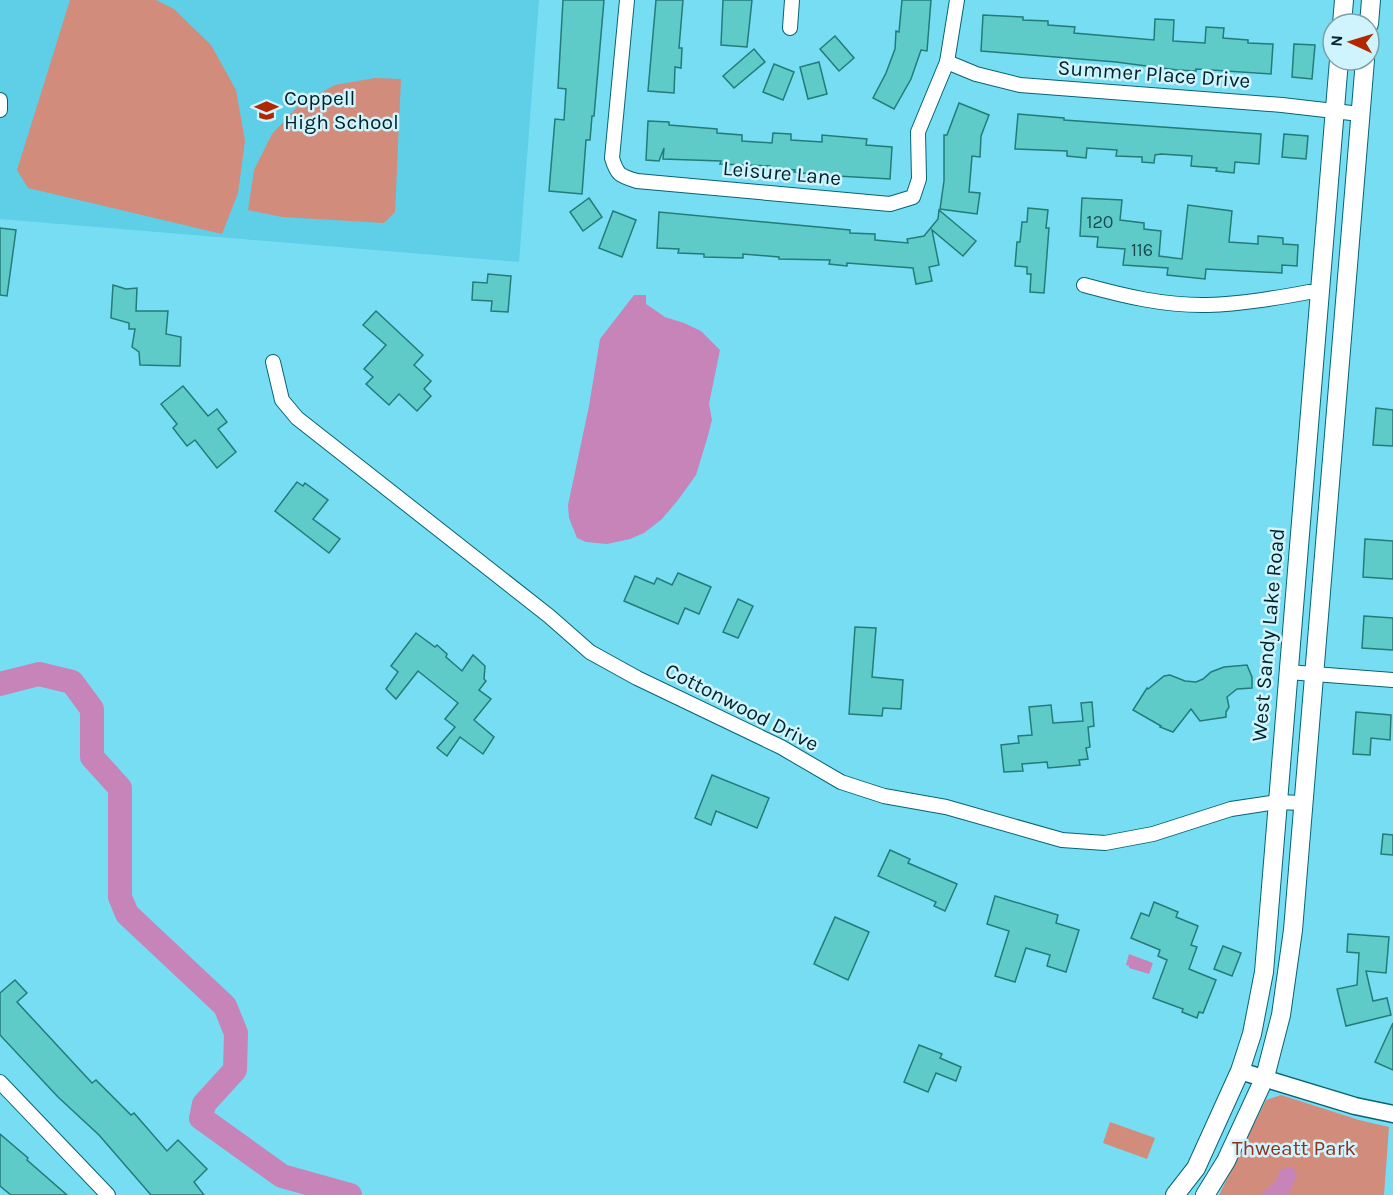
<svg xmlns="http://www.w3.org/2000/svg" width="1393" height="1195" font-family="Karla,sans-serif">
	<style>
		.built { fill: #5ecfe6 }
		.green { fill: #d18c7c }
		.water { fill: #c684b9 }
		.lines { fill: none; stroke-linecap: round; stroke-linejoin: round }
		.river { stroke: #c684b9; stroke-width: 24 }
		.building { fill: #5fcbc9; stroke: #247b79; stroke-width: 1.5 }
		.minor-casing { stroke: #066474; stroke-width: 16 }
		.tertiary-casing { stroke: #066474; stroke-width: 19 }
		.secondary-casing { stroke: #066474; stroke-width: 20 }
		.minor { stroke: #fff; stroke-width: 14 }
		.tertiary { stroke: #fff; stroke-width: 16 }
		.secondary { stroke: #fff; stroke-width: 18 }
		.labels { text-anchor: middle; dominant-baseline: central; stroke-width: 5; stroke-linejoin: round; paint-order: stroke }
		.number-label { font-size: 18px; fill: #184c51 }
		.street-label { font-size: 21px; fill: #012229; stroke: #cff4fd }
		.poi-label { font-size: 21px; fill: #012229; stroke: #cff4fd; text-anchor: start }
		.park-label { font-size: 21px; fill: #93301b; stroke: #cff4fd }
	</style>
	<rect width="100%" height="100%" fill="#77ddf3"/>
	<polygon class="built" points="0,0 539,0 519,262 0,219"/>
	<g class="green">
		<polygon points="70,0 156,0 174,9 211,45 236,90 245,141 238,193 222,234 28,188 17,170"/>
		<polygon points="375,78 401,79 395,212 384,223 282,217 248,210 254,170 272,134 300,104 335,85"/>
		<polygon points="1281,1095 1359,1120 1389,1127 1384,1195 1219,1195 1266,1100"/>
		<polygon points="1110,1122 1155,1138 1147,1159 1103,1143"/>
	</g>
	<g class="water">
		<polygon points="634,295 646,295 646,304 665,317 684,323 701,331 720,350 709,404 712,420 707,439 696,475 678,500 662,519 644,533 630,539 607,544 586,542 577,538 569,518 568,505 589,406 600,339"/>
		<polygon points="1129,954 1153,963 1149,974 1129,968 1129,966 1126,965"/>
		<polygon points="1292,1166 1297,1174 1289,1195 1260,1195 1277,1179 1280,1170"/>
	</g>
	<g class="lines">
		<polyline class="river" points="0,684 39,674 72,682 92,709 92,757 120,788 120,897 127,914 225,1006 236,1033 235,1070 204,1104 201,1118 282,1176 350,1195"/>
	</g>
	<g class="building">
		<polygon points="563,0 604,0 594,116 592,116 590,140 586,140 582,194 549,191 555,119 564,120 566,89 558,88"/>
		<polygon points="656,0 683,0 679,48 682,48 681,68 675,67 674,93 648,91"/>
		<polygon points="723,0 752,0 747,47 721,45"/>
		<polygon points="902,0 931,0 927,51 921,50 911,79 894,109 873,98 886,73 895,49 896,31 899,32"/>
		<polygon points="983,15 1023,17 1023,20 1048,21 1048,25 1075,27 1074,33 1154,40 1155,19 1174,20 1173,41 1205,43 1206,27 1224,28 1223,38 1248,40 1248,43 1273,44 1271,74 1196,69 1196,71 1177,70 1116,62 981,51"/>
		<polygon points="835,36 854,58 839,71 820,49"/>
		<polygon points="1294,44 1315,45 1312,79 1292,77"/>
		<polygon points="754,49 765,62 734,88 723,76"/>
		<polygon points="819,62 827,94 808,99 800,67"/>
		<polygon points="774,64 794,72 783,100 763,92"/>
		<polygon points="959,103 989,115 981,136 980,157 972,156 969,192 980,193 977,214 940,209 944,181 944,135 947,135"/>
		<polygon points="1018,114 1064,118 1064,120 1261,134 1259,164 1235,162 1234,173 1216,171 1217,168 1191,166 1192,156 1161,154 1155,155 1154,163 1142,162 1142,157 1116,156 1117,150 1087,148 1086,158 1067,156 1067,151 1015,149"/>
		<polygon points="648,121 669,122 669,125 717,129 717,133 742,135 742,141 772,143 773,133 791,134 791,140 822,142 822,135 867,139 866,145 892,147 890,179 819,175 794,172 795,170 770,168 770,166 720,164 721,161 663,159 664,148 659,161 646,160"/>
		<polygon points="1284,134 1308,136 1306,159 1282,157"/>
		<polygon points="589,198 602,217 583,231 570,212"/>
		<polygon points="1082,198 1122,200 1120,220 1144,223 1144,229 1161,231 1159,256 1182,259 1188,205 1232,211 1229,242 1258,244 1258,236 1283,238 1283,244 1298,245 1297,266 1282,265 1282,273 1206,269 1205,279 1167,275 1168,268 1123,265 1125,249 1097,247 1098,237 1080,236"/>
		<polygon points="1028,208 1048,210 1046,228 1049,228 1044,293 1030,292 1031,274 1027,274 1027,267 1015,266 1017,242 1020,242 1022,222 1027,222"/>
		<polygon points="939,210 976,241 963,256 932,230 939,265 929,267 932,281 916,284 913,268 847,263 847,266 829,264 830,260 779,259 779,257 743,254 743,258 704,257 704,254 678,253 679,249 657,248 659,212 850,230 850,233 875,234 875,240 908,243 907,239 924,236 938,219"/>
		<polygon points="613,211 636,220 622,257 599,248"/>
		<polygon points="0,228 16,230 7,296 0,295"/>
		<polygon points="488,274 511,276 508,312 491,311 492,301 472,300 473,282 487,283"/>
		<polygon points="113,285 126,289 137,288 136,311 168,311 166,334 181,337 180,366 140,365 139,352 132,347 135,329 129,329 129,323 111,318"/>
		<polygon points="376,311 423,355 414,365 431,381 424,389 431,396 417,411 399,394 389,405 366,384 373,377 364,369 386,345 363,325"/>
		<polygon points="183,386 208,416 217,409 227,422 218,429 236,452 217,468 195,440 187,446 173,428 177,424 161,404"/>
		<polygon points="1376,408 1393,410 1393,446 1373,445"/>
		<polygon points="297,482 303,486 305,483 328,500 313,519 340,539 329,553 275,511"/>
		<polygon points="1365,539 1393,541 1393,579 1363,577"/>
		<polygon points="678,573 711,587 699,614 685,608 678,624 624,601 635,576 654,584 657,578 672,585"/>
		<polygon points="738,599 753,606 738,638 723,632"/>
		<polygon points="1364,616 1393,618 1393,650 1362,648"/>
		<polygon points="855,627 876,628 872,677 903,680 901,709 883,708 882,716 849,714"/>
		<polygon points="416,633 435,647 437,645 447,654 446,657 462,671 473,655 485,666 484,679 486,681 479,690 491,699 474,720 494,737 483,754 460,737 447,756 437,748 455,727 445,719 458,703 418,671 396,699 386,689 398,672 391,666"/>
		<polygon points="1247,665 1252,677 1252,688 1237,689 1227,697 1229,707 1226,712 1226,717 1200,721 1191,709 1173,732 1160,727 1161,726 1133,710 1147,688 1148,689 1164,676 1170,675 1185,681 1196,682 1203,679 1211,672 1224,667"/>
		<polygon points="1092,702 1094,726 1088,727 1090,747 1086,748 1088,759 1079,760 1080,765 1048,768 1047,762 1022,764 1023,771 1004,772 1001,745 1019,743 1018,736 1032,735 1029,707 1051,705 1053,723 1083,721 1081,703"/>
		<polygon points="1356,712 1391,715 1390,740 1371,738 1370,755 1353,754"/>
		<polygon points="712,775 769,798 757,828 716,811 711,825 695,818"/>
		<polygon points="1383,834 1393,835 1393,855 1381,854"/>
		<polygon points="890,850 910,859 908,863 957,884 945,911 934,906 936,902 878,876"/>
		<polygon points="995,896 1058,915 1056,923 1079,930 1066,972 1047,966 1050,955 1026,948 1015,982 995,976 1009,931 987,924"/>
		<polygon points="1154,902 1178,912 1176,917 1198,926 1191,945 1197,947 1189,969 1216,980 1203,1013 1199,1012 1197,1018 1182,1012 1183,1009 1153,998 1167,960 1158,956 1160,950 1131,938 1141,913 1149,916"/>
		<polygon points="835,917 869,932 848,980 814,964"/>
		<polygon points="1348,934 1389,937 1386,973 1366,971 1373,1001 1387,998 1391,1015 1346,1026 1337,989 1357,985 1359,953 1347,952"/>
		<polygon points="1223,946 1241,953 1232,976 1214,969"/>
		<polygon points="15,980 27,993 17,1002 92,1083 96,1080 131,1115 134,1113 167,1151 178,1140 207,1169 194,1182 204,1195 151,1195 99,1135 58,1097 0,1035 0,993"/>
		<polygon points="1393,1023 1393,1070 1375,1062"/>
		<polygon points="919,1045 942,1054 940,1058 961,1067 956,1081 936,1073 928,1092 904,1082"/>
		<polygon points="0,1134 28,1158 27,1160 67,1195 11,1195 0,1186"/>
	</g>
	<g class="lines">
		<defs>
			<g id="minor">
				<path d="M627,0l-15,158c5,17 8,18 25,23l253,23 23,-7 6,-18 -1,-47 29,-70 10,-62"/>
				<polyline points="790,28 792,0"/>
				<polyline points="947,62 976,74 1020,85 1282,105 1360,114"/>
				<polyline points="0,100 0,110"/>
				<path d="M1084,285c40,11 81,21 124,20 34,-1 68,-7 101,-13h10"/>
				<polyline points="273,362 282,400 297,418 549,616 590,652 637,678 781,747 841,782 884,796 946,807 1062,840 1105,843 1153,834 1231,809 1277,802 1304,803"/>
				<polyline points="1288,672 1393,680"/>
				<polyline points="0,1082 108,1195"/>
			</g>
			<polyline id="tertiary" points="1240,1071 1355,1106 1393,1114"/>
			<g id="secondary">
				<polyline points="1342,24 1344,0"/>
				<polyline points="1369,24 1371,0"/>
				<polyline points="1175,1195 1196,1168 1240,1071 1252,1034 1264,972 1339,60"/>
				<polyline points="1205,1195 1226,1161 1265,1077 1281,1015 1293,930 1365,60"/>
			</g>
		</defs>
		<use href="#minor" class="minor-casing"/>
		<use href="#tertiary" class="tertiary-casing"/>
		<use href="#secondary" class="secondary-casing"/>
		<use href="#minor" class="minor"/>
		<use href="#tertiary" class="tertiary"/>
		<use href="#secondary" class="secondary"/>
	</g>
	<defs>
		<symbol id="school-bare" viewBox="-9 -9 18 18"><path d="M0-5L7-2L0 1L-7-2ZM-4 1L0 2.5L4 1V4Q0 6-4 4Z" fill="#b22602" stroke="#cff4fd" stroke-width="2.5" paint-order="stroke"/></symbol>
	</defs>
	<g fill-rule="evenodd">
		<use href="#school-bare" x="250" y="94" width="33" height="33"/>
	</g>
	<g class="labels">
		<g class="number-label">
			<text x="1100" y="222">120</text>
			<text x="1142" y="250">116</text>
		</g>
		<g class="street-label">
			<text transform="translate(1154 74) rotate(4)">Summer Place Drive</text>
			<text transform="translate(782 173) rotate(5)">Leisure Lane</text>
			<text transform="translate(1268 635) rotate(-85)">West Sandy Lake Road</text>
			<text transform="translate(742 707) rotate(27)">Cottonwood Drive</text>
		</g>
		<g class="poi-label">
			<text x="284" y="98">Coppell<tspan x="284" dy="24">High School</tspan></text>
		</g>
		<g class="park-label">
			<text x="1294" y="1148">Thweatt Park</text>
		</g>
	</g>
	<g transform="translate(1351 42) rotate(274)"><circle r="28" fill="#cff4fd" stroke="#7da0a8" stroke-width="1.5"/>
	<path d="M0-4.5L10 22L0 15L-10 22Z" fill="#b22602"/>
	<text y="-9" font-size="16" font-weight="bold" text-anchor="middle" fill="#012229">N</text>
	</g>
</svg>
